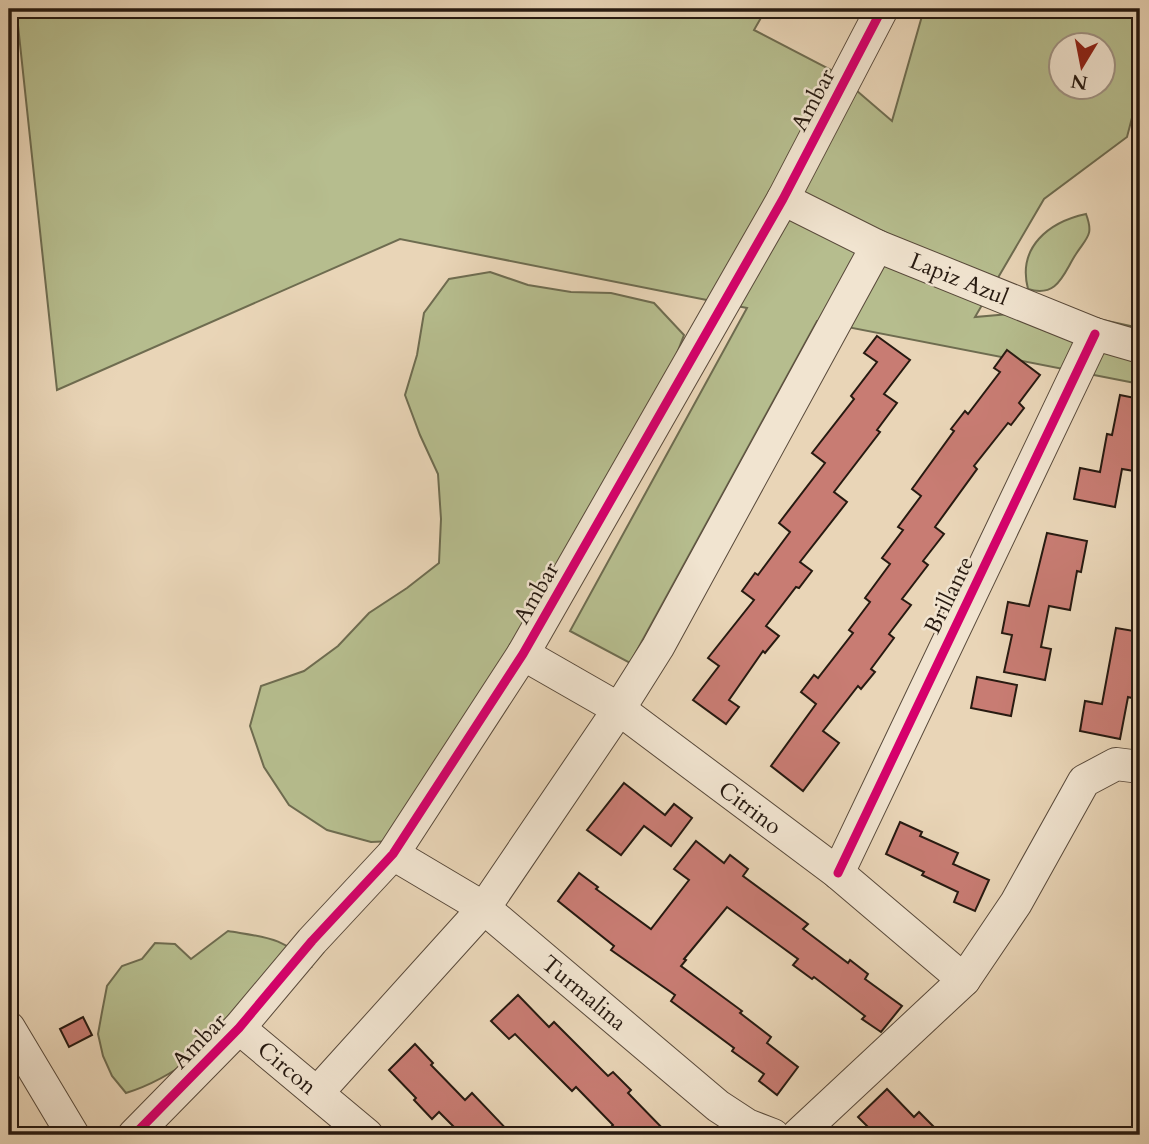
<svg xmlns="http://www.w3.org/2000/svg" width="1149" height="1144" font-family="Cardo,serif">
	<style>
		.green { fill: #b6bd8e; stroke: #6e6c50; stroke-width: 2; fill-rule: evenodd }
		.building { fill: #c87c73; stroke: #271a11; stroke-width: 2 }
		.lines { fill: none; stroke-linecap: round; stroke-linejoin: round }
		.minor-casing { stroke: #58493a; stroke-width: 34 }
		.minor { stroke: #f1e4d0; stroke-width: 32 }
		.cycleway-casing { stroke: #f1e4d0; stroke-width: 13 }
		.cycleway { stroke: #d6006c; stroke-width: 9 }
		.labels { text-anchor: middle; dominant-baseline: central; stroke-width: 5; stroke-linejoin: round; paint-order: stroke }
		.street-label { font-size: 23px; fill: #271a11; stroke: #f1e4d0 }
	</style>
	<rect width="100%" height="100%" fill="#e9d5b7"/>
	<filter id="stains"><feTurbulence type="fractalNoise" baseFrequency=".00286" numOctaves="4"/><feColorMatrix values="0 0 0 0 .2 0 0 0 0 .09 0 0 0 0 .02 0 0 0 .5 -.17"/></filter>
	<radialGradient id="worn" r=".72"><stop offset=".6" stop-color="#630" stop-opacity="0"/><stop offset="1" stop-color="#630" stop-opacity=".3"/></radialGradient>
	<g class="green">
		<path d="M40,9h726l-12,21 81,42 57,49 32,-112h216v78l-13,50 -83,62 -69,118 82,-7 83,18v56l-323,-63 -187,342 -60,-32 177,-323 -347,-69 -343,151 -40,-374zM1062,46h42v42h-42z"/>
		<path d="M1086,214c8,21 1,23 -10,40 -13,20 -18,44 -48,35 -11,-42 21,-67 58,-75z"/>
		<polygon points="490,272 528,285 571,292 611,293 654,303 684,335 669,374 418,840 371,842 327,830 289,805 264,767 250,726 261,686 304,671 338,646 369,613 407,588 439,563 441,519 438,474 420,435 405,395 417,355 424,313 449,279"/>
		<path d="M228,931c36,6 58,6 83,36l-20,7c-49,42 -102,100 -165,119l-14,-17 -9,-20 -5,-22 4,-22 5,-26 15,-20 20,-7 13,-16 20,1 16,15z"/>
	</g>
	<g class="building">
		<polygon points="877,336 910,360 884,394 897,403 877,430 880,432 834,492 847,502 800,562 812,571 799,588 796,587 766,626 779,636 765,653 763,651 729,700 739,707 726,724 693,700 719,666 708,658 754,600 742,591 755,573 758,575 790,532 779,523 825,463 812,453 854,399 851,396 877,362 864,353"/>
		<polygon points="1007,350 1040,375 1019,403 1024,408 1011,425 1008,423 974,466 977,469 935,527 944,534 923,561 928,565 902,599 911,605 889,634 894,638 871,669 875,672 861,689 858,686 823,731 839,743 803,791 771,766 816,704 801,692 814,675 818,678 853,633 849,630 870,602 865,598 890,564 882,558 903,530 898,527 921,496 912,489 954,431 951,429 965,411 968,414 1000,372 994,368"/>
		<polygon points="1120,395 1140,399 1140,472 1122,469 1115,507 1074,499 1080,468 1100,472 1107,434 1112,435"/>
		<polygon points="1047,533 1087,541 1081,572 1077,571 1070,610 1049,606 1041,647 1051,649 1045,680 1004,672 1012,635 1002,633 1008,602 1029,606"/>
		<polygon points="1116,628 1140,632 1140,700 1128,697 1120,739 1080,731 1085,701 1102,704"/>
		<polygon points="977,677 1017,685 1011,716 971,708"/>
		<polygon points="624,783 665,815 674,804 692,818 671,846 644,826 621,855 587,830"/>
		<polygon points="900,822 922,832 920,836 958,853 953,864 989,880 975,911 954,902 958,892 922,875 924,872 886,854"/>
		<polygon points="696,841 724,863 730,855 748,869 743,876 808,924 803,929 848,963 850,960 868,974 865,979 902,1006 881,1032 862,1019 865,1016 814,977 812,979 793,965 798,959 727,907 684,959 686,960 681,966 742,1011 740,1013 771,1037 767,1043 798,1067 777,1095 759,1081 764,1074 732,1051 734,1048 671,1001 675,995 611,950 614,946 558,901 579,873 598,887 596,889 651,929 689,880 674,869"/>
		<polygon points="518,995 549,1027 554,1022 608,1076 613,1072 631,1090 628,1093 669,1135 603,1135 613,1125 576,1087 572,1091 515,1034 509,1039 491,1021"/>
		<polygon points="83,1017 92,1035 69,1047 60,1029"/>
		<polygon points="415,1044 433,1063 431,1065 465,1100 472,1093 512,1135 462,1135 439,1112 432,1119 414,1100 416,1098 389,1070"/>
		<polygon points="887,1089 914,1117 919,1112 942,1135 876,1135 858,1117"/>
	</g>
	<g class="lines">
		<defs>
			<g id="minor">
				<polyline points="783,199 877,246 1095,334 1140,347"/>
				<polyline points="523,654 619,709 838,873 964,980"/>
				<polyline points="393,854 484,908 718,1106 747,1125 773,1135"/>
				<polyline points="838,873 1095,334"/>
				<polyline points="9,1028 73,1135"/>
				<polyline points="239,1028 367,1135"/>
				<polyline points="317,1093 484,908 619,709 658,647 877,246"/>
				<polyline points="134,1135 239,1028 312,941 393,854 523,654 783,199 882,9"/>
				<polyline points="798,1135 964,980 1016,903 1084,781 1116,764 1140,767"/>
			</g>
		</defs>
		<use href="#minor" class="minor-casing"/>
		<use href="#minor" class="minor"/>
		<defs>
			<g id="cycleway">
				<polyline points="838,873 1095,334"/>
				<polyline points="134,1135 239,1028 312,941 393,854 523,654 783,199 882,9"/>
			</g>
		</defs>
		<use href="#cycleway" class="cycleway-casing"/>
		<use href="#cycleway" class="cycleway"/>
	</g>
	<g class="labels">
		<g class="street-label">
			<text transform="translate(813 100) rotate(-62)">Ambar</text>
			<text transform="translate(959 279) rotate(22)">Lapiz Azul</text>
			<text transform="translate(536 593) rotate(-60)">Ambar</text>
			<text transform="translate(949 595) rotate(-64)">Brillante</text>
			<text transform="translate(750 808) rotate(37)">Citrino</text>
			<text transform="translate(584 993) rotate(40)">Turmalina</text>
			<text transform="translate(199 1041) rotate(-46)">Ambar</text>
			<text transform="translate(287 1068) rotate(40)">Circon</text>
		</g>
	</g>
	<rect width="1149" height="1144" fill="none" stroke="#e9d5b7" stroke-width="35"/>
	<rect x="10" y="10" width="1128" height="1123" fill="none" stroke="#271a11" stroke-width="3.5"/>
	<rect x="18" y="18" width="1114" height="1109" fill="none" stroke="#271a11" stroke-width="2"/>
	<g transform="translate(1082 66) rotate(190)"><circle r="33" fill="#f1e4d0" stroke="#a09384" stroke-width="2"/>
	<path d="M0-5L12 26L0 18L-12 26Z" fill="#8f2418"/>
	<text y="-10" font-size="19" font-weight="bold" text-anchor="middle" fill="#271a11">N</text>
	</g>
	<rect width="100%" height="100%" filter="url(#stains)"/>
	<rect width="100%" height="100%" fill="url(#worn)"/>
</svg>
